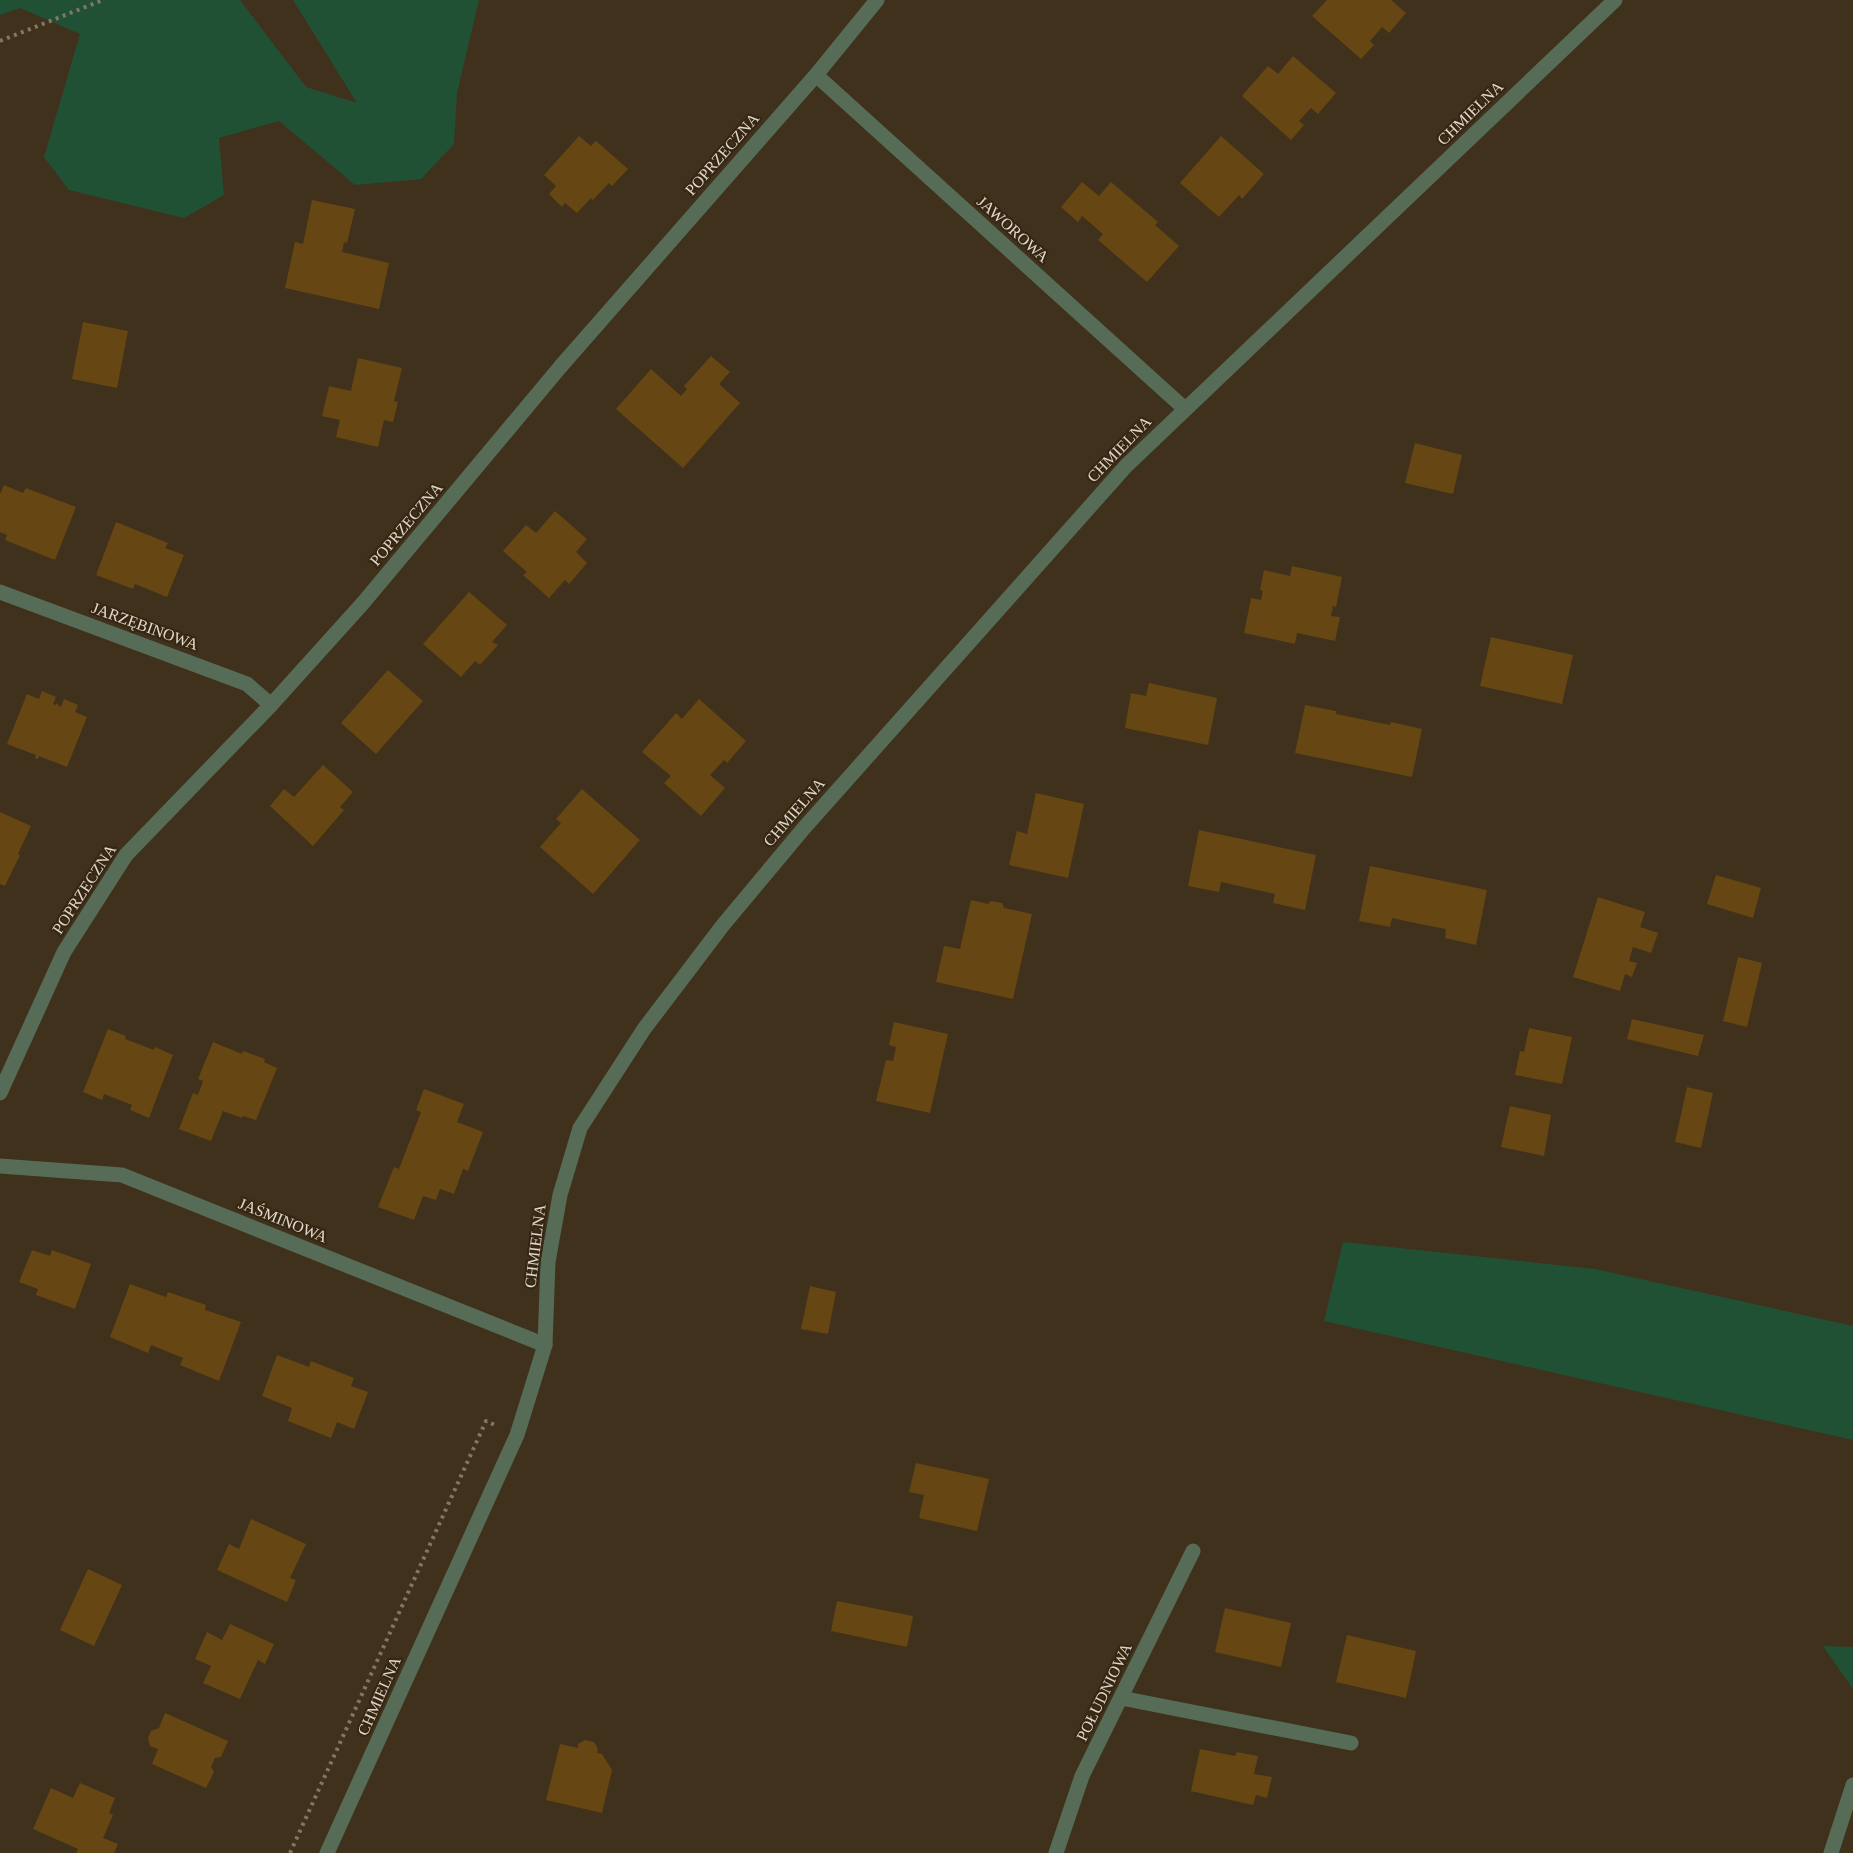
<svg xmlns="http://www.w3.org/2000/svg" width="1853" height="1853" font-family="'Times New Roman',serif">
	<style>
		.green { fill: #215134 }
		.building { fill: #664612 }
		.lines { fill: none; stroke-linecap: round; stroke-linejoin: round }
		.path { stroke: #837665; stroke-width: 4; stroke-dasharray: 3 4.5; stroke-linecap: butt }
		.service { stroke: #566c56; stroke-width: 15 }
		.minor { stroke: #566c56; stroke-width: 15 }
		.labels { text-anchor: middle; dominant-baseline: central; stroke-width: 4.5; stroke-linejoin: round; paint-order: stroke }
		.street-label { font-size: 16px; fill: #e1d7cb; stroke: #352712 }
	</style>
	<rect width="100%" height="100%" fill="#40311c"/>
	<g class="green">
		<polygon points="0,0 240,0 306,87 357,103 293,0 479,0 457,93 454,144 421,179 355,185 279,121 219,138 224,195 184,218 69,190 44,157 80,34 20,8 0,15"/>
		<polygon points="1343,1242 1595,1269 1853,1326 1853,1440 1324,1321"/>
		<polygon points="1823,1646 1853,1647 1853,1689"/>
	</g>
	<g class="building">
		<polygon points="1327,0 1391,0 1406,13 1389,33 1382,27 1370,41 1374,45 1361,59 1312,16"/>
		<polygon points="1293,56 1336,93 1318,114 1311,108 1299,121 1304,125 1291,140 1242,96 1268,66 1278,74"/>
		<polygon points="579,136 591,146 596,141 628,169 612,186 609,183 593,200 591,198 577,213 565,203 562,207 549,194 556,186 544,175"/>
		<polygon points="1221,136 1264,174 1242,199 1239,195 1219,217 1180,183"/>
		<polygon points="1082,182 1099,196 1111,182 1158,222 1155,225 1179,246 1147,282 1098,240 1103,234 1082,216 1078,222 1061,207"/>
		<polygon points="312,200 355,209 347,243 344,242 342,252 389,263 379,309 285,288 295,242 303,244"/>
		<polygon points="83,322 128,331 117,388 72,379"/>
		<polygon points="711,356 730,372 719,384 740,403 683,468 616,409 651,369 681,396 687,389 684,386"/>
		<polygon points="358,358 402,368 394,401 398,402 393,422 384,420 378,447 336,437 340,420 322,416 329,386 351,391"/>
		<polygon points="1415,443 1462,455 1453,494 1405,483"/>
		<polygon points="4,485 23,493 26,488 76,507 55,560 5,540 7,535 0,532 0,494"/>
		<polygon points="555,511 587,539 576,552 587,563 569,584 565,580 549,598 523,575 527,572 503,551 526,525 536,533"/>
		<polygon points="116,522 168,543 165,548 184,555 167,597 135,584 133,589 96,575"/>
		<polygon points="1292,566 1342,577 1336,607 1333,606 1331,616 1340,617 1335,641 1297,633 1295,644 1244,633 1251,598 1261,600 1263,591 1260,590 1264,570 1290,576"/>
		<polygon points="469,592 507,625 492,642 498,645 480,665 475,661 461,677 423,644"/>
		<polygon points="1491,637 1573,655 1562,704 1480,686"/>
		<polygon points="388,670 423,701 376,754 341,723"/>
		<polygon points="1149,683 1217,698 1208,745 1125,728 1131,693 1146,696"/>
		<polygon points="42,691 56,697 53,704 56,705 57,703 59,706 61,707 64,699 78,705 75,712 87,717 67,767 39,756 38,759 35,758 36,755 7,744 27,694 39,699"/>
		<polygon points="699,699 746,741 727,763 724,760 710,775 725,788 701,816 664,783 671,776 642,752 676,713 682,719"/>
		<polygon points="1305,705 1336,711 1336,714 1390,725 1391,722 1422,729 1412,777 1295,753"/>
		<polygon points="323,765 353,792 340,807 344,810 313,846 270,806 284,789 294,797"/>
		<polygon points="582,789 640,840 593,894 540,847 561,823 556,819"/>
		<polygon points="1036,793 1084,804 1068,878 1009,865 1017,831 1027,834"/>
		<polygon points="0,812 31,826 18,854 20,855 5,886 0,884"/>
		<polygon points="1199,830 1316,855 1305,910 1273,903 1275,894 1221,882 1219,892 1188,886"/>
		<polygon points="1370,866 1487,890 1476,945 1445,938 1446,929 1420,924 1392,918 1390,927 1359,921"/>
		<polygon points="1716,875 1761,888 1753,918 1707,904"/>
		<polygon points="1598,897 1645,912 1640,927 1658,933 1651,953 1633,947 1629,961 1637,963 1632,977 1625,974 1620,991 1573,977"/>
		<polygon points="971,900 988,904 991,901 1002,903 1004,908 1032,914 1013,999 936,982 944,946 960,949"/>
		<polygon points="1738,957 1762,963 1747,1027 1723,1021"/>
		<polygon points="1632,1019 1704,1035 1698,1056 1627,1039"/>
		<polygon points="894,1022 948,1034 930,1113 876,1101 886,1060 893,1061 896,1047 889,1045"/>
		<polygon points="1529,1028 1572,1037 1562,1084 1515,1075 1520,1051 1524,1052"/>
		<polygon points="108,1029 126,1036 125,1039 154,1050 155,1047 173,1055 149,1118 130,1110 132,1105 104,1094 102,1100 83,1092"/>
		<polygon points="213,1042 242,1054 243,1051 265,1059 264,1062 277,1068 256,1120 243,1116 242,1118 223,1111 211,1141 179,1129 193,1093 198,1095 203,1081 198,1079"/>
		<polygon points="1687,1087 1713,1093 1701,1148 1675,1142"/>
		<polygon points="424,1089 464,1104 457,1122 483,1132 468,1171 463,1169 454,1194 440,1189 436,1200 423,1196 414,1220 378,1207 394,1167 399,1169 421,1112 416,1110"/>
		<polygon points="1510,1106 1551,1115 1544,1156 1501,1147"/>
		<polygon points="32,1250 50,1256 52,1250 91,1264 75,1309 36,1295 38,1289 19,1282"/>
		<polygon points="130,1284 166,1297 168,1292 206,1305 205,1310 241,1322 219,1381 180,1365 183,1358 151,1345 148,1353 110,1337"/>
		<polygon points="810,1286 836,1292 828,1334 801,1329"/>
		<polygon points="277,1355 309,1367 311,1361 354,1378 351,1386 368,1392 354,1429 337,1422 331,1438 288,1421 292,1408 262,1396"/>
		<polygon points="916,1463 989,1479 977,1531 919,1518 924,1495 909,1492"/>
		<polygon points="251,1519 306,1544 290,1578 296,1580 287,1602 217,1570 229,1544 239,1549"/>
		<polygon points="88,1569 122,1585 94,1646 60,1630"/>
		<polygon points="837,1601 913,1616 907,1647 831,1631"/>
		<polygon points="1225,1608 1291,1623 1281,1667 1215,1652"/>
		<polygon points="230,1624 274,1644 265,1664 258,1660 240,1699 203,1683 211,1666 195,1659 207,1632 222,1640"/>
		<polygon points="1347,1635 1416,1651 1406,1698 1336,1682"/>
		<polygon points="165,1713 228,1741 221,1757 215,1758 211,1767 214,1772 206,1788 152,1764 158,1749 150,1746 148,1738 151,1731 159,1728"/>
		<polygon points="585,1740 594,1742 598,1749 597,1753 602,1754 612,1770 602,1813 546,1800 560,1744 578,1748 578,1744"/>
		<polygon points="1200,1749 1235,1756 1237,1752 1258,1756 1254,1774 1272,1777 1267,1798 1256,1795 1253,1805 1191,1791"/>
		<polygon points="80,1783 115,1798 109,1813 113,1815 103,1838 118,1844 114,1853 76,1853 78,1849 33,1829 51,1788 73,1798"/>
	</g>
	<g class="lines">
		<g class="path">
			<polyline points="0,41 103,0"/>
			<polyline points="290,1853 486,1421 495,1425"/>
		</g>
		<g class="service">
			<polyline points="816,75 1185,409"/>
			<polyline points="561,366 816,75 877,0"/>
		</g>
		<g class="minor">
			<polyline points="0,592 247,684 271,705"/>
			<polyline points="0,1093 64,952 126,855 271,705 363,603 561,366"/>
			<polyline points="0,1166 122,1175 545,1345"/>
			<polyline points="1121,1698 1351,1743"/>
			<polyline points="327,1853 517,1435 545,1345 548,1262 560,1195 580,1128 644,1029 723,925 804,828 1126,466 1615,0"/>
			<polyline points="1056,1853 1082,1776 1193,1551"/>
			<polyline points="1831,1853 1853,1785"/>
		</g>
	</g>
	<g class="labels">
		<g class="street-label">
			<text transform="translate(1470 113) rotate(-44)">CHMIELNA</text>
			<text transform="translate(722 154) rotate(-49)">POPRZECZNA</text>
			<text transform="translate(1013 229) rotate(42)">JAWOROWA</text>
			<text transform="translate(1119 449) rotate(-46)">CHMIELNA</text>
			<text transform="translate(406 524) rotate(-50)">POPRZECZNA</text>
			<text transform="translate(145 626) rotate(20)">JARZĘBINOWA</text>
			<text transform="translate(794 812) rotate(-49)">CHMIELNA</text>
			<text transform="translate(84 889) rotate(-57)">POPRZECZNA</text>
			<text transform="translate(283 1220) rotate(22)">JAŚMINOWA</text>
			<text transform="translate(535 1246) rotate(-83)">CHMIELNA</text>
			<text transform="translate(1104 1692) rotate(-64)">POŁUDNIOWA</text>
			<text transform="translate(379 1696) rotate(-66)">CHMIELNA</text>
		</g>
	</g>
</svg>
